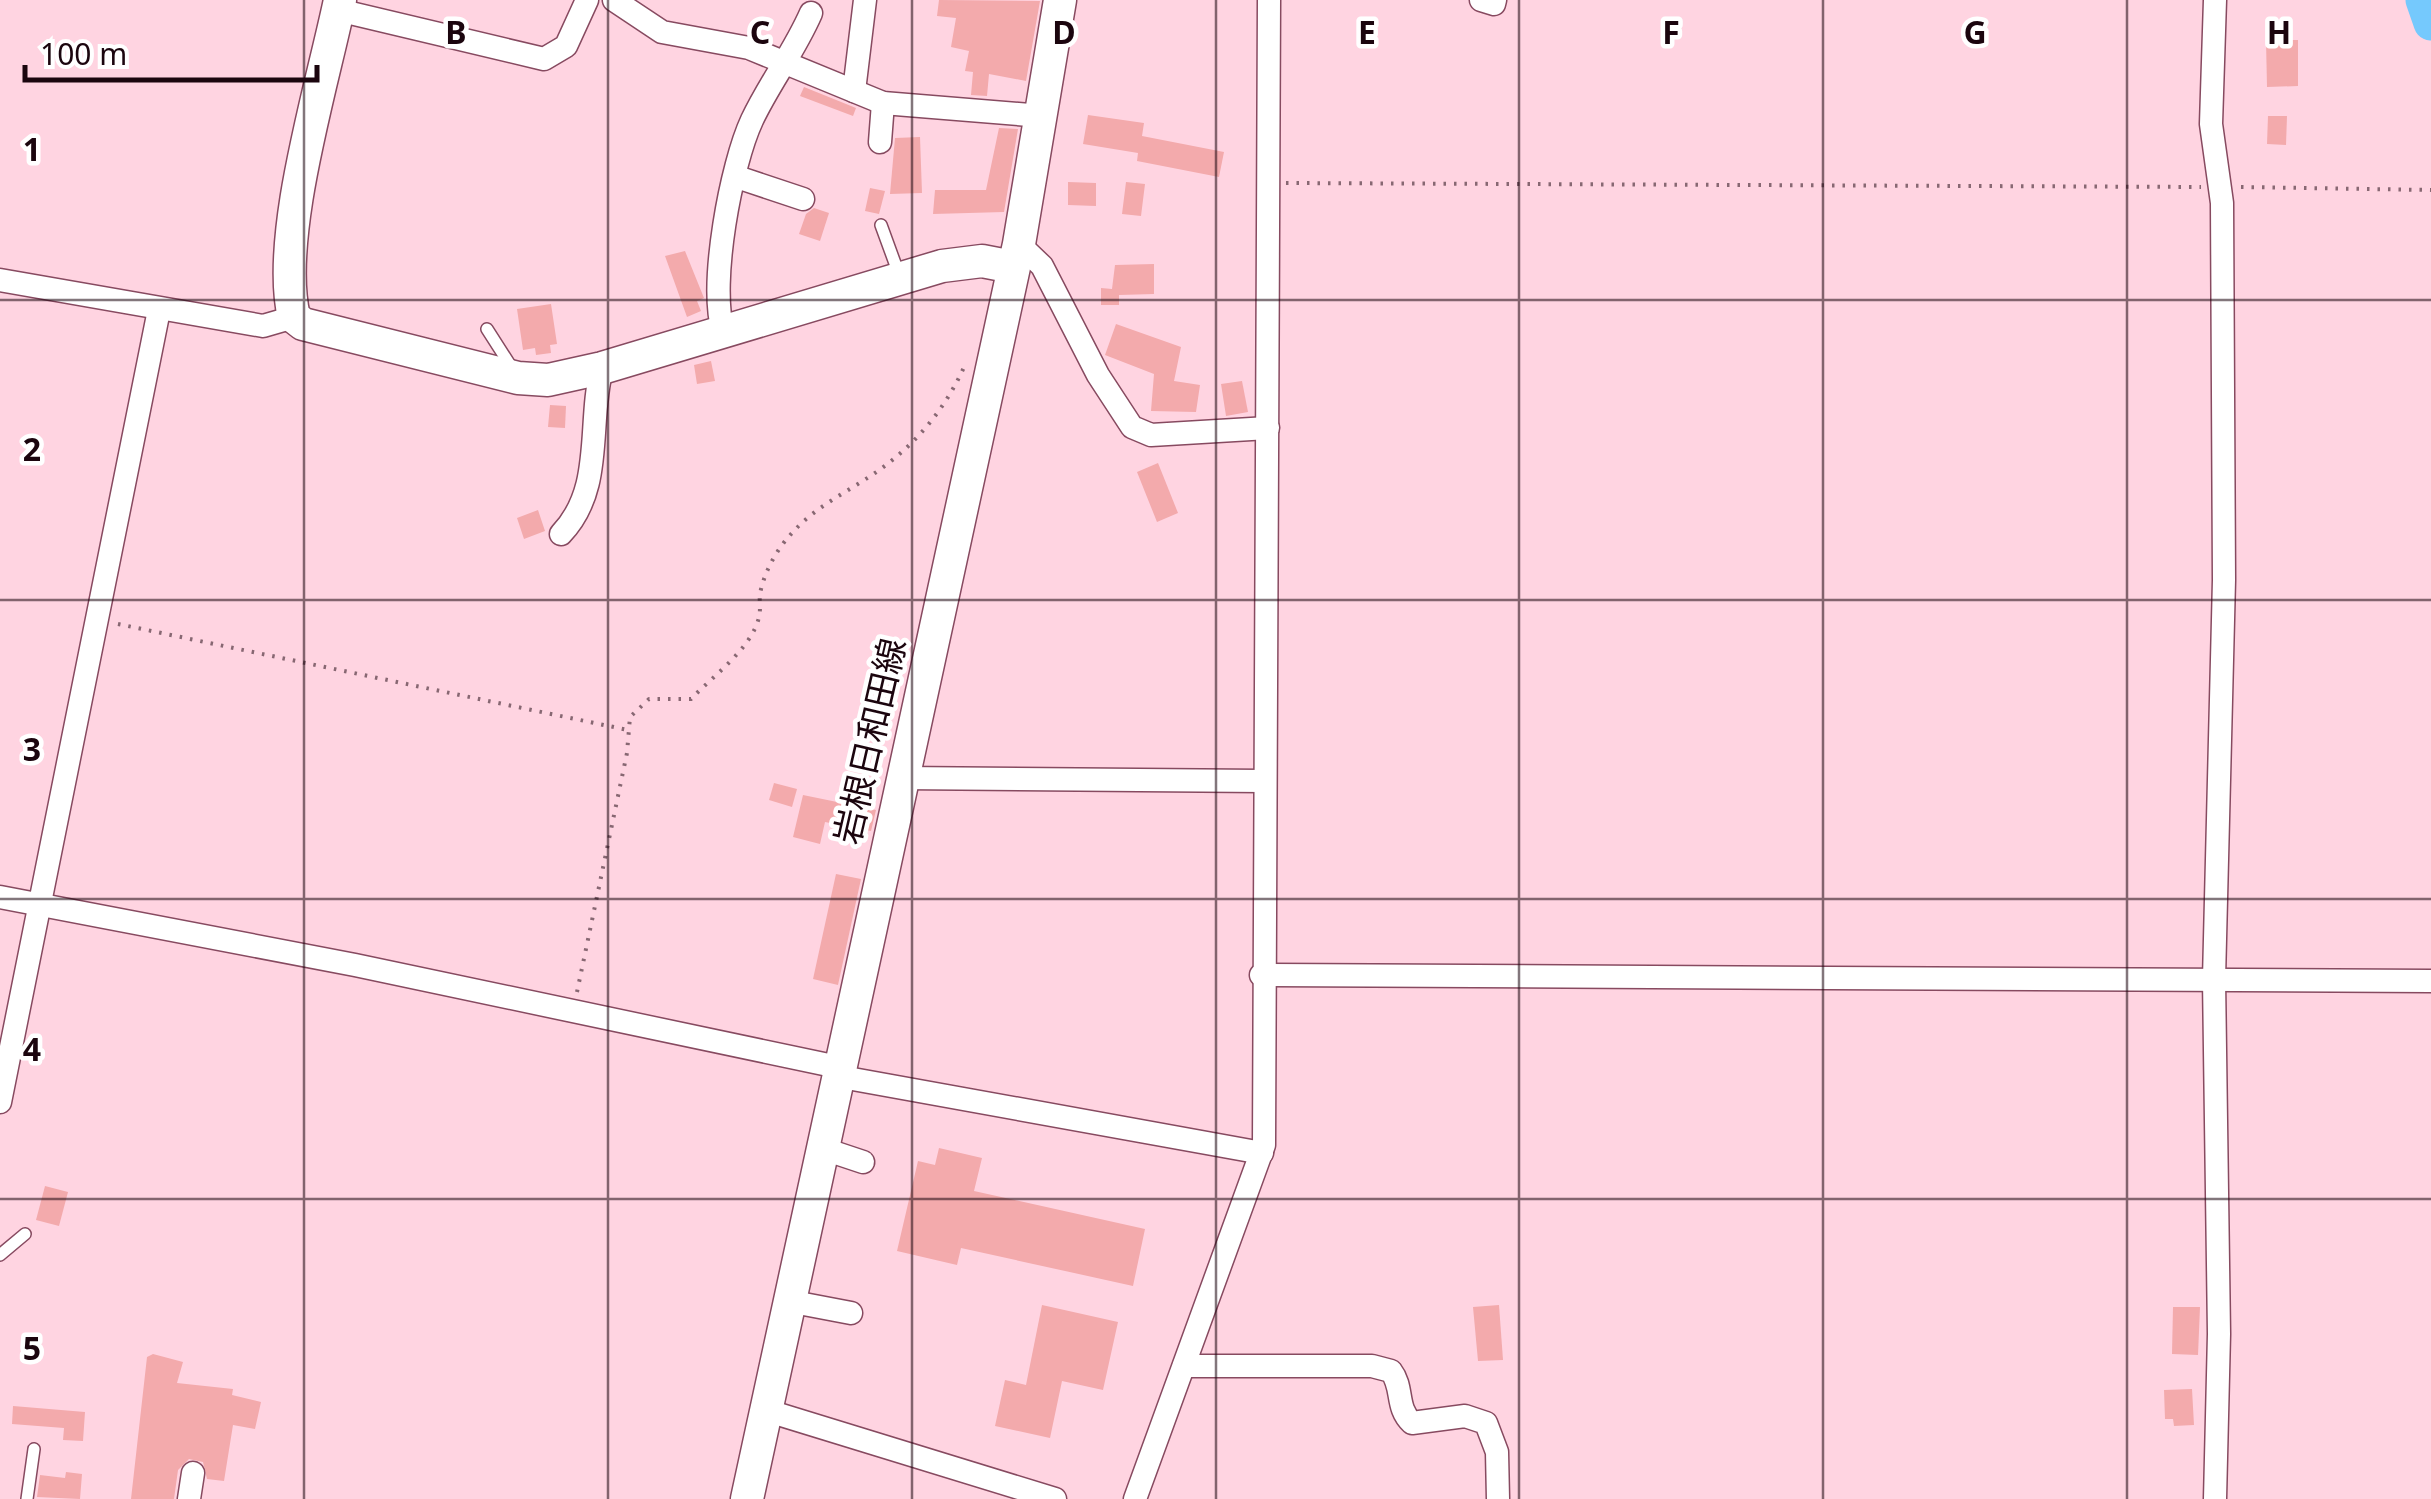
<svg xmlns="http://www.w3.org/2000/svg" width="2431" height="1499" font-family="'Noto Sans','Noto Sans JP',sans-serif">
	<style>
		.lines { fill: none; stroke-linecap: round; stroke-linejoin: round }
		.river { stroke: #75c9fd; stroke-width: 35 }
		.building { fill: #f3aaac }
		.lane-casing { stroke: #874a60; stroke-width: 14 }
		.street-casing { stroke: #874a60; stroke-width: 25 }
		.secondary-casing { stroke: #874a60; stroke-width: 35 }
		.path { stroke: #876772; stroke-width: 4; stroke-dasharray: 2.5 8; stroke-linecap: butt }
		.lane { stroke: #fff; stroke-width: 11 }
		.street { stroke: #fff; stroke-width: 22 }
		.secondary { stroke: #fff; stroke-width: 32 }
		.grid { fill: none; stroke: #1b050e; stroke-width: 2.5; stroke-opacity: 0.55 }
		.labels { text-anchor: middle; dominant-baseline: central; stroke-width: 9; stroke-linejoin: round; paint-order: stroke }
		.street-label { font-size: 35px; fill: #1b050e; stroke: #fff }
		.grid-label { font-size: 32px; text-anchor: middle; font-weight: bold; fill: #1b050e; stroke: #fff; stroke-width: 9; stroke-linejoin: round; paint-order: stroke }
	</style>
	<rect width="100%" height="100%" fill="#ffd4e1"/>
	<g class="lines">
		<polyline class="river" points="2423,0 2431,23"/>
	</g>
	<g class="building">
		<polygon points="939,0 1040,1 1026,81 989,74 987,96 971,95 973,72 965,71 969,51 951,47 956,18 937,16"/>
		<polygon points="2266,40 2298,40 2298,86 2267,87"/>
		<polygon points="804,87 856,108 853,116 800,96"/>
		<polygon points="1088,115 1144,123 1142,136 1224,152 1219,177 1137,161 1138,153 1083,144"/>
		<polygon points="2268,116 2287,116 2286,145 2267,144"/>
		<polygon points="999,128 1018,129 1004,212 933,214 935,190 986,190"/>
		<polygon points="920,137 922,193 890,194 895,138"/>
		<polygon points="1068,182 1096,183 1096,206 1068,205"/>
		<polygon points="1126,182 1145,184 1141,216 1122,214"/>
		<polygon points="870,188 885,191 879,214 865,211"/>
		<polygon points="814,208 829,213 820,241 799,234 806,214"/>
		<polygon points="685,251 704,298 697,301 701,311 687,317 665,256"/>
		<polygon points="1154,264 1154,294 1119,295 1119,305 1101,305 1101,288 1112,289 1115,265"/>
		<polygon points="551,304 557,344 550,345 551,353 536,355 535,348 523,350 517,309"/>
		<polygon points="1116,324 1181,347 1174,381 1200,385 1196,412 1151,411 1154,374 1105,355"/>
		<polygon points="711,361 715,381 697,384 694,365"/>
		<polygon points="1242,381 1248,412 1226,416 1221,384"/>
		<polygon points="550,405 566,406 565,428 548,427"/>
		<polygon points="1158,463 1178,513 1157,522 1137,472"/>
		<polygon points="538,510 545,531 524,539 517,518"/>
		<polygon points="774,783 797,789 792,807 769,800"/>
		<polygon points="803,795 876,810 871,831 825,822 820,844 793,837"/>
		<polygon points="836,874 861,879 838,985 813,979"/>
		<polygon points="939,1148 982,1158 974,1191 1145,1229 1133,1286 961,1248 957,1265 897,1251 918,1161 935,1165"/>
		<polygon points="45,1186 68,1192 59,1226 36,1220"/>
		<polygon points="1042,1305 1118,1322 1103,1390 1062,1381 1050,1438 995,1426 1005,1380 1026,1385"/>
		<polygon points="1499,1305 1503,1360 1478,1361 1473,1307"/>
		<polygon points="2173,1307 2200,1307 2198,1355 2172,1354"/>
		<polygon points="153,1354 183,1362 177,1383 233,1389 232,1395 261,1402 255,1429 233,1425 224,1481 207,1479 203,1462 189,1459 178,1470 174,1499 131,1499 147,1357"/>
		<polygon points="2192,1389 2194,1425 2174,1426 2173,1419 2165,1419 2164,1390"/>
		<polygon points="13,1406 85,1412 83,1441 63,1440 64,1428 12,1424"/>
		<polygon points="66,1472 82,1474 80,1499 37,1497 40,1475 65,1478"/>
	</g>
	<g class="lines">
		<defs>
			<g id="lane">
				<polyline points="881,225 900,277"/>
				<polyline points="487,329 512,368"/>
				<polyline points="0,1255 25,1234"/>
				<polyline points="27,1499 34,1449"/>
			</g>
			<g id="street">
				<polyline points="614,0 662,32 749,48 883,103 1042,116"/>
				<polyline points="1481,0 1494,4 1495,0"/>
				<polyline points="2215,0 2211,124 2222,203 2224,580 2214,979 2219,1334 2215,1499"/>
				<polyline points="338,10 544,59 566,46 587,0"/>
				<polyline points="854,91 865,0"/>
				<polyline points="880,142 883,103"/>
				<polyline points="737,177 803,199"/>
				<polyline points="1019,244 1042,266 1098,375 1132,427 1151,435 1268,428"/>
				<polyline points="0,280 263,326 294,317"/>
				<path d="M723,331c-14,-48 8,-166 29,-211 18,-38 42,-68 59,-107"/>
				<path d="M561,534c44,-46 26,-111 41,-166"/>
				<polyline points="901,778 1263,781"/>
				<polyline points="0,897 355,965 838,1067"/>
				<polyline points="1261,975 2431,981"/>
				<polyline points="836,1076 1262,1153"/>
				<polyline points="0,1102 159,310"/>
				<polyline points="821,1148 863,1162"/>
				<polyline points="788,1301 851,1313"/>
				<path d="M1184,1366h188l19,5c13,17 4,36 21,52l53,-7 21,7 11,29 1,47"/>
				<polyline points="765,1410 1055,1499"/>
				<polyline points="189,1499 193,1473"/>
				<polyline points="1135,1499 1264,1145 1269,0"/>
			</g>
			<g id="secondary">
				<path d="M340,0c-17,83 -65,237 -46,317l9,7 215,54 30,2 54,-12 340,-102 40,-5 31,6"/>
				<polyline points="747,1499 1019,244 1060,0"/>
			</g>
		</defs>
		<use href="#lane" class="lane-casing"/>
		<use href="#street" class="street-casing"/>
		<use href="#secondary" class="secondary-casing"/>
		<g class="path">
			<polyline points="1286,183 2201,187"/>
			<polyline points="2241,187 2431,190"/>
			<polyline points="118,624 628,730"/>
			<path d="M577,992l50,-239 3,-36 19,-18h42c22,-23 61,-51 68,-82 2,-7 0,-16 1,-23 4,-22 17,-45 32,-61 22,-25 53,-40 80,-58 42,-28 73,-65 93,-110"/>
		</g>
		<use href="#lane" class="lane"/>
		<use href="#street" class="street"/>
		<use href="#secondary" class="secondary"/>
	</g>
	<path class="grid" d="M304,0v1499M608,0v1499M912,0v1499M1216,0v1499M1519,0v1499M1823,0v1499M2127,0v1499M0,300h2431M0,600h2431M0,899h2431M0,1199h2431"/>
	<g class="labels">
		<g class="street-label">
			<text transform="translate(869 741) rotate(-77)">岩根日和田線</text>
		</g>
	</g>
	<g class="grid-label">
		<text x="456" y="44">B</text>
		<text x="760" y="44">C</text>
		<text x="1064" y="44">D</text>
		<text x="1367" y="44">E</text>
		<text x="1671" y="44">F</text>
		<text x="1975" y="44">G</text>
		<text x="2279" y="44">H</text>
		<text x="32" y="161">1</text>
		<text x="32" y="461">2</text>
		<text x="32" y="761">3</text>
		<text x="32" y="1061">4</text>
		<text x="32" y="1360">5</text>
	</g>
	<path d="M25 65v15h292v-15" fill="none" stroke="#1b050e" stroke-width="5"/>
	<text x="40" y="65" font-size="30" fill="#1b050e" stroke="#ffffff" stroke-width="8" paint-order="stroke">100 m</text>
</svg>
